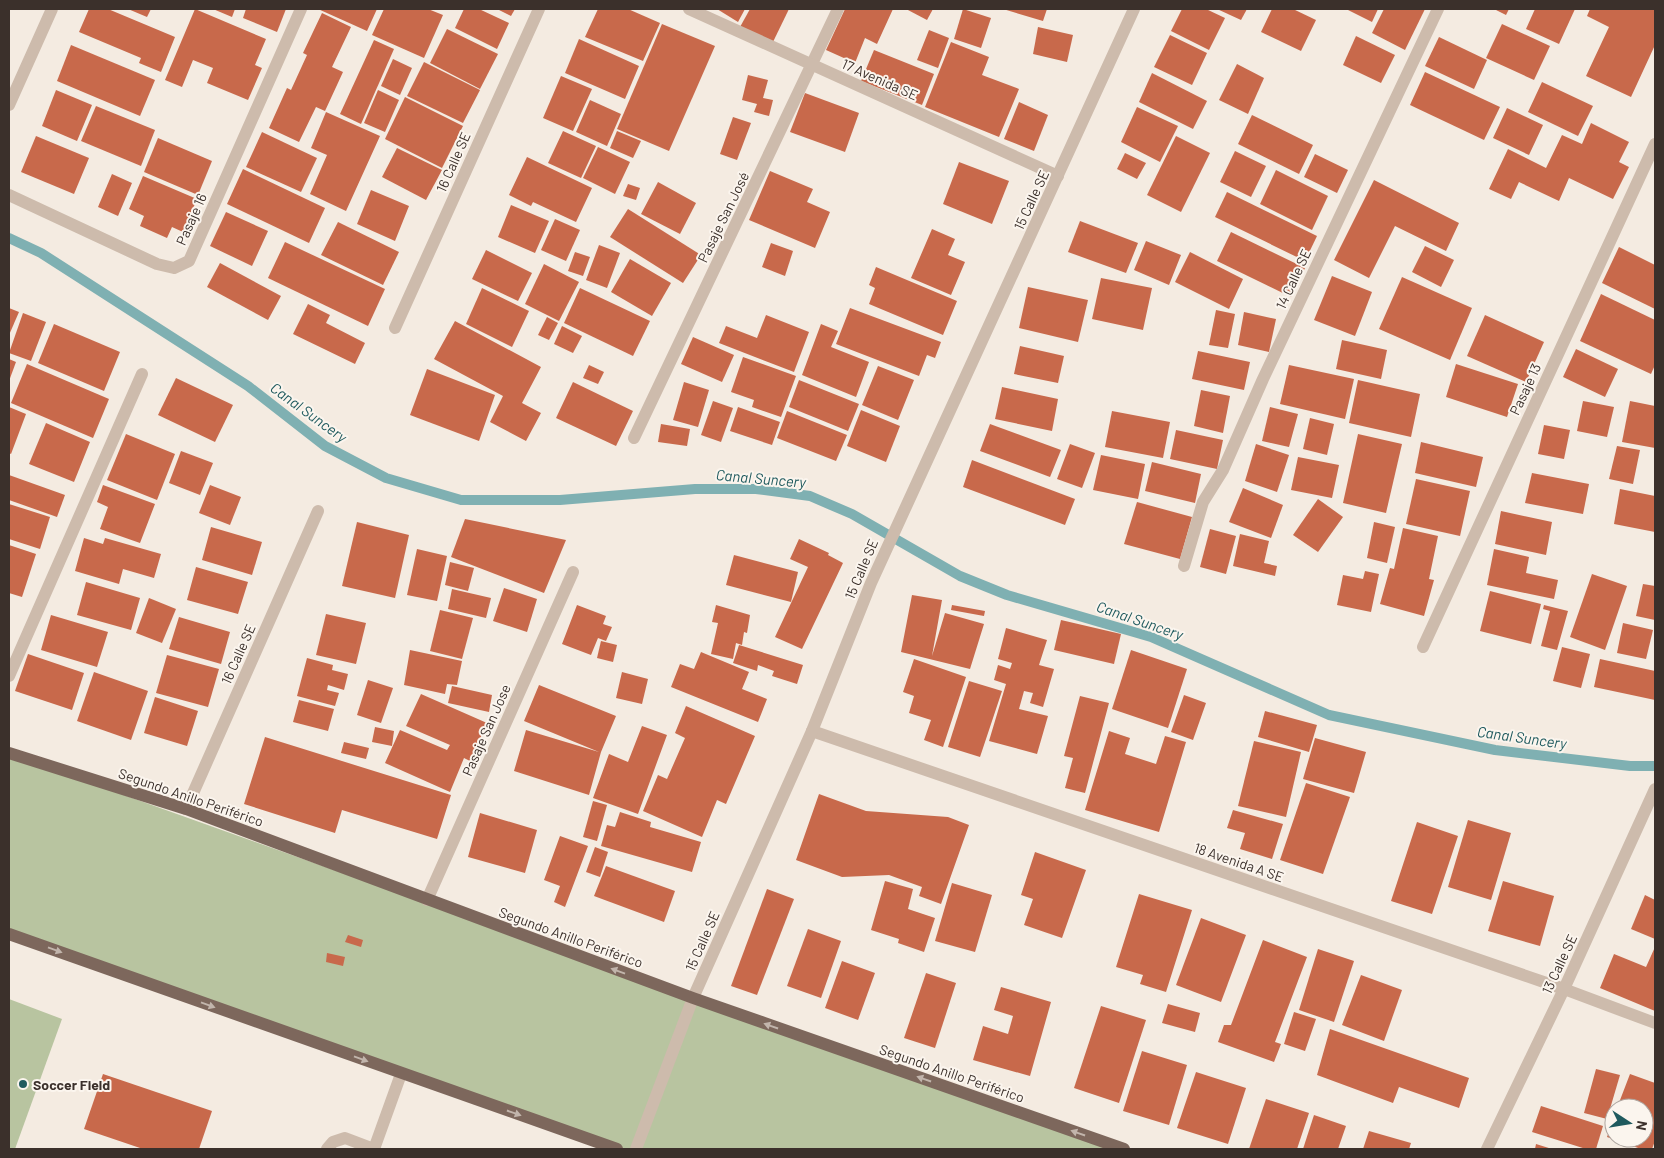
<svg xmlns="http://www.w3.org/2000/svg" width="1664" height="1158" font-family="Barlow,sans-serif">
	<style>
		.green { fill: #b8c4a0 }
		.lines { fill: none; stroke-linecap: round; stroke-linejoin: round }
		.stream { stroke: #7fb0b2; stroke-width: 10 }
		.building { fill: #c8694b }
		.service { stroke: #cdbbac; stroke-width: 12 }
		.minor { stroke: #cdbbac; stroke-width: 12 }
		.tertiary { stroke: #cdbbac; stroke-width: 12 }
		.primary { stroke: #7d675c; stroke-width: 12 }
		.oneway { fill: #c2b5ac }
		.poi-dot { fill: #1f5a5e; stroke: #fbf5ee; stroke-width: 2 }
		.labels { text-anchor: middle; dominant-baseline: central; stroke-width: 4; stroke-linejoin: round; paint-order: stroke }
		.street-label { font-size: 14px; fill: #3b302b; stroke: #fbf5ee }
		.poi-label { font-size: 14px; font-weight: bold; fill: #3b302b; stroke: #fbf5ee; text-anchor: start }
		.water-label { font-size: 15px; font-style: italic; fill: #1f5a5e; stroke: #fbf5ee }
	</style>
	<rect width="100%" height="100%" fill="#f4ebe1"/>
	<g class="green">
		<polygon points="9,754 1116,1149 617,1149 9,932"/>
		<polygon points="9,999 62,1019 15,1149 9,1149"/>
	</g>
	<g class="lines">
		<polyline class="stream" points="9,238 41,253 248,386 325,446 386,478 461,500 560,500 695,489 756,489 810,496 852,514 960,576 1007,595 1151,637 1329,715 1495,750 1630,766 1655,766"/>
	</g>
	<g class="building">
		<polygon points="89,9 108,9 175,37 161,72 139,63 141,58 79,32"/>
		<polygon points="128,9 151,9 147,17"/>
		<polygon points="195,9 266,39 255,65 262,68 248,100 207,83 213,68 193,60 182,87 165,80"/>
		<polygon points="213,9 235,9 232,17"/>
		<polygon points="246,9 286,9 277,32 243,18"/>
		<polygon points="318,9 377,9 367,31"/>
		<polygon points="384,9 428,9 443,15 424,58 372,35"/>
		<polygon points="464,9 479,9 509,23 497,49 455,28"/>
		<polygon points="497,9 515,9 511,16"/>
		<polygon points="598,9 628,9 660,23 643,61 585,37"/>
		<polygon points="717,9 745,9 738,22"/>
		<polygon points="750,9 789,9 772,44 740,27"/>
		<polygon points="845,9 893,9 877,44 865,38 855,63 826,50"/>
		<polygon points="906,9 933,9 927,20"/>
		<polygon points="963,9 991,18 981,48 954,39"/>
		<polygon points="1003,9 1047,9 1043,21"/>
		<polygon points="1182,9 1206,9 1225,18 1209,50 1171,31"/>
		<polygon points="1217,9 1247,9 1241,20"/>
		<polygon points="1272,9 1293,9 1316,20 1301,51 1261,32"/>
		<polygon points="1346,9 1378,9 1372,22"/>
		<polygon points="1384,9 1425,9 1405,50 1372,33"/>
		<polygon points="1494,9 1509,9 1506,15"/>
		<polygon points="1535,9 1575,9 1559,44 1526,29"/>
		<polygon points="1590,9 1655,9 1655,45 1631,97 1586,76 1609,27 1587,16"/>
		<polygon points="322,13 351,27 332,67 343,72 325,111 316,107 299,142 269,128 287,88 291,90 307,55 303,53"/>
		<polygon points="662,24 715,46 669,151 617,129"/>
		<polygon points="1502,24 1550,46 1534,80 1486,58"/>
		<polygon points="1038,27 1073,35 1067,62 1033,54"/>
		<polygon points="447,29 498,54 480,89 430,63"/>
		<polygon points="929,30 949,38 938,68 917,60"/>
		<polygon points="1170,35 1207,53 1192,85 1154,67"/>
		<polygon points="1356,36 1395,55 1381,83 1343,65"/>
		<polygon points="1439,37 1487,60 1474,89 1425,66"/>
		<polygon points="579,39 639,66 625,99 565,73"/>
		<polygon points="374,40 394,49 361,124 340,114"/>
		<polygon points="951,42 989,57 982,75 1019,89 999,137 925,107"/>
		<polygon points="71,45 155,80 140,116 57,81"/>
		<polygon points="874,50 934,74 922,105 861,81"/>
		<polygon points="393,59 412,68 400,95 381,86"/>
		<polygon points="424,62 480,90 463,123 407,96"/>
		<polygon points="1237,64 1264,78 1248,114 1219,100"/>
		<polygon points="1425,72 1500,107 1484,140 1410,105"/>
		<polygon points="1152,73 1207,101 1193,129 1139,102"/>
		<polygon points="748,75 768,80 763,98 773,100 769,116 754,112 757,104 742,100"/>
		<polygon points="561,76 592,89 573,131 543,118"/>
		<polygon points="1542,82 1593,106 1578,136 1528,112"/>
		<polygon points="56,90 92,105 77,141 42,126"/>
		<polygon points="378,90 399,100 385,132 364,123"/>
		<polygon points="805,93 859,113 845,152 790,132"/>
		<polygon points="405,97 463,126 442,168 385,139"/>
		<polygon points="590,100 621,114 607,146 576,132"/>
		<polygon points="1019,102 1048,115 1034,151 1004,139"/>
		<polygon points="96,106 155,130 141,166 81,141"/>
		<polygon points="1137,107 1178,126 1160,162 1121,142"/>
		<polygon points="1507,108 1543,125 1529,155 1493,138"/>
		<polygon points="326,112 380,136 346,211 310,194 327,155 311,148"/>
		<polygon points="1252,115 1313,145 1299,174 1238,144"/>
		<polygon points="733,117 751,123 737,160 720,154"/>
		<polygon points="1591,123 1629,142 1619,162 1629,167 1613,199 1569,178 1559,201 1519,182 1511,199 1489,189 1508,149 1546,168 1562,135 1582,144"/>
		<polygon points="563,131 596,146 581,178 548,163"/>
		<polygon points="617,131 641,141 633,158 610,148"/>
		<polygon points="262,132 317,158 301,192 246,167"/>
		<polygon points="36,136 89,158 74,194 21,172"/>
		<polygon points="1176,136 1210,153 1181,212 1147,195"/>
		<polygon points="158,138 212,161 198,195 144,172"/>
		<polygon points="598,147 630,162 615,194 583,178"/>
		<polygon points="397,148 442,170 426,200 382,177"/>
		<polygon points="1235,151 1266,166 1251,197 1220,182"/>
		<polygon points="1125,153 1146,163 1137,179 1117,169"/>
		<polygon points="1315,154 1348,170 1337,193 1304,177"/>
		<polygon points="527,157 592,188 576,222 533,202 531,206 509,195"/>
		<polygon points="959,162 1009,181 992,224 943,204"/>
		<polygon points="243,169 325,208 309,243 227,204"/>
		<polygon points="1276,170 1328,196 1312,230 1260,204"/>
		<polygon points="770,171 813,189 807,202 830,212 815,248 749,220"/>
		<polygon points="112,174 132,183 118,216 98,207"/>
		<polygon points="143,176 197,199 183,232 172,227 167,238 140,226 144,216 129,209"/>
		<polygon points="1374,180 1459,223 1446,251 1395,226 1369,278 1334,260"/>
		<polygon points="658,182 696,203 680,234 641,214"/>
		<polygon points="628,184 640,188 636,200 623,196"/>
		<polygon points="371,190 409,206 395,241 357,224"/>
		<polygon points="1227,192 1317,236 1305,261 1215,217"/>
		<polygon points="511,205 549,221 535,253 498,237"/>
		<polygon points="628,209 701,255 683,283 610,237"/>
		<polygon points="226,212 268,231 252,266 210,246"/>
		<polygon points="555,219 580,230 566,261 541,250"/>
		<polygon points="1080,221 1138,243 1126,273 1068,252"/>
		<polygon points="338,222 399,252 383,285 321,255"/>
		<polygon points="932,229 955,239 948,255 965,262 951,295 911,278"/>
		<polygon points="1231,232 1305,268 1291,297 1217,261"/>
		<polygon points="1146,241 1181,255 1169,285 1134,270"/>
		<polygon points="285,242 385,289 368,326 268,278"/>
		<polygon points="771,243 793,251 785,276 762,267"/>
		<polygon points="599,245 620,253 607,288 586,280"/>
		<polygon points="1425,246 1454,260 1441,287 1412,272"/>
		<polygon points="1619,247 1655,265 1655,309 1602,283"/>
		<polygon points="486,250 532,273 518,301 472,279"/>
		<polygon points="575,252 590,257 583,276 568,271"/>
		<polygon points="1190,252 1243,279 1229,309 1175,282"/>
		<polygon points="630,259 671,283 652,316 611,292"/>
		<polygon points="220,263 281,296 268,320 207,287"/>
		<polygon points="544,264 579,282 559,321 525,304"/>
		<polygon points="876,267 957,301 943,335 869,304 875,288 869,285"/>
		<polygon points="1332,276 1372,292 1355,336 1314,320"/>
		<polygon points="1402,277 1472,308 1450,360 1379,329"/>
		<polygon points="1101,278 1152,288 1143,330 1092,319"/>
		<polygon points="1028,287 1088,300 1078,342 1019,328"/>
		<polygon points="482,288 529,311 512,347 466,324"/>
		<polygon points="580,288 650,321 633,356 564,323"/>
		<polygon points="1601,294 1655,320 1655,365 1651,374 1580,341"/>
		<polygon points="308,304 330,315 326,323 365,343 355,364 293,334"/>
		<polygon points="9,308 19,312 9,335"/>
		<polygon points="850,308 941,342 935,358 927,355 919,376 836,344"/>
		<polygon points="1216,310 1235,314 1228,348 1209,345"/>
		<polygon points="1244,312 1276,319 1269,352 1238,345"/>
		<polygon points="23,313 46,322 31,361 9,353"/>
		<polygon points="766,315 809,332 794,372 719,343 726,326 757,338"/>
		<polygon points="1485,315 1544,342 1526,382 1467,356"/>
		<polygon points="547,317 558,323 549,340 538,335"/>
		<polygon points="455,321 541,367 522,403 541,413 526,441 490,422 503,396 434,359"/>
		<polygon points="54,324 120,352 104,391 38,363"/>
		<polygon points="821,324 838,331 831,347 869,362 856,397 802,375"/>
		<polygon points="562,326 582,336 573,353 554,344"/>
		<polygon points="693,337 734,355 722,382 681,364"/>
		<polygon points="1342,340 1387,350 1381,379 1336,369"/>
		<polygon points="1020,346 1064,356 1058,383 1014,374"/>
		<polygon points="1576,349 1618,369 1605,397 1563,377"/>
		<polygon points="1198,351 1250,362 1244,390 1192,379"/>
		<polygon points="743,357 796,376 781,417 752,407 754,400 731,392"/>
		<polygon points="9,359 16,362 9,381"/>
		<polygon points="27,364 109,399 93,438 11,403"/>
		<polygon points="1456,364 1518,384 1507,417 1446,397"/>
		<polygon points="589,365 604,372 598,384 583,378"/>
		<polygon points="1289,365 1354,379 1345,419 1280,404"/>
		<polygon points="878,366 914,380 898,420 862,405"/>
		<polygon points="427,369 495,395 479,441 410,415"/>
		<polygon points="176,378 233,405 215,442 158,415"/>
		<polygon points="799,380 859,404 848,431 789,407"/>
		<polygon points="1358,380 1420,394 1411,437 1349,423"/>
		<polygon points="573,382 633,411 616,446 556,418"/>
		<polygon points="684,382 709,390 698,427 673,420"/>
		<polygon points="1002,387 1058,399 1052,431 995,419"/>
		<polygon points="1201,390 1230,396 1223,433 1194,426"/>
		<polygon points="713,401 733,408 721,442 701,435"/>
		<polygon points="1583,401 1614,407 1607,437 1577,431"/>
		<polygon points="1630,401 1655,406 1655,448 1622,442"/>
		<polygon points="9,407 26,414 11,454 9,453"/>
		<polygon points="738,407 780,422 772,445 730,431"/>
		<polygon points="1270,407 1298,414 1289,447 1262,441"/>
		<polygon points="861,410 900,426 886,462 847,446"/>
		<polygon points="787,411 847,435 836,461 777,438"/>
		<polygon points="1112,411 1170,422 1163,458 1105,447"/>
		<polygon points="1310,418 1334,424 1327,455 1303,449"/>
		<polygon points="46,423 90,442 74,482 29,464"/>
		<polygon points="661,424 690,429 687,446 658,442"/>
		<polygon points="990,424 1061,450 1050,477 980,451"/>
		<polygon points="1544,425 1570,430 1564,459 1538,454"/>
		<polygon points="1176,430 1223,440 1217,469 1170,459"/>
		<polygon points="126,434 175,454 157,500 107,480"/>
		<polygon points="1358,434 1402,444 1386,513 1343,503"/>
		<polygon points="1421,442 1483,457 1476,487 1415,473"/>
		<polygon points="1070,444 1095,453 1082,488 1057,479"/>
		<polygon points="1256,444 1289,455 1277,492 1245,481"/>
		<polygon points="1617,446 1640,450 1633,484 1609,479"/>
		<polygon points="181,451 213,463 200,495 169,483"/>
		<polygon points="1101,455 1145,464 1138,499 1093,490"/>
		<polygon points="1298,457 1339,465 1332,498 1291,490"/>
		<polygon points="972,460 1075,499 1065,525 963,487"/>
		<polygon points="1152,462 1201,474 1195,503 1145,491"/>
		<polygon points="1532,473 1589,484 1583,514 1525,503"/>
		<polygon points="9,475 65,495 57,517 9,500"/>
		<polygon points="1416,479 1470,491 1460,536 1406,524"/>
		<polygon points="103,485 155,504 140,543 100,529 108,507 97,502"/>
		<polygon points="210,485 241,497 230,525 199,513"/>
		<polygon points="1243,488 1283,505 1271,538 1229,522"/>
		<polygon points="1620,489 1655,496 1655,532 1614,524"/>
		<polygon points="1318,499 1343,517 1318,552 1293,535"/>
		<polygon points="1137,502 1192,517 1180,559 1124,544"/>
		<polygon points="9,504 50,517 40,549 9,539"/>
		<polygon points="1501,511 1552,522 1546,555 1495,544"/>
		<polygon points="465,519 566,540 544,593 451,557"/>
		<polygon points="357,522 409,535 395,598 342,586"/>
		<polygon points="1374,522 1395,527 1387,563 1367,558"/>
		<polygon points="211,527 262,542 252,575 202,560"/>
		<polygon points="1403,528 1438,536 1429,579 1434,580 1424,616 1380,604 1390,568 1394,569"/>
		<polygon points="1210,529 1236,536 1226,574 1200,567"/>
		<polygon points="1240,534 1269,541 1264,563 1277,566 1275,576 1233,566"/>
		<polygon points="84,538 103,544 105,538 161,554 154,578 123,569 119,584 75,571"/>
		<polygon points="799,539 829,553 828,555 843,563 802,649 775,637 808,567 790,559"/>
		<polygon points="9,545 36,554 22,597 9,593"/>
		<polygon points="417,549 447,556 437,601 407,595"/>
		<polygon points="1494,549 1529,557 1526,573 1558,580 1554,599 1487,585"/>
		<polygon points="734,555 798,572 791,602 726,585"/>
		<polygon points="450,562 474,568 468,591 445,585"/>
		<polygon points="196,567 248,582 238,614 187,600"/>
		<polygon points="1365,571 1379,574 1371,612 1337,605 1343,575 1363,579"/>
		<polygon points="1592,574 1627,586 1605,650 1570,637"/>
		<polygon points="86,582 140,598 131,630 77,615"/>
		<polygon points="1643,584 1655,586 1655,620 1636,616"/>
		<polygon points="504,588 537,599 527,632 493,621"/>
		<polygon points="452,589 491,598 486,618 448,609"/>
		<polygon points="1490,591 1541,604 1531,644 1480,631"/>
		<polygon points="912,595 942,600 932,656 945,613 984,624 970,669 901,652"/>
		<polygon points="149,598 176,609 162,643 136,633"/>
		<polygon points="577,605 606,616 603,624 612,627 606,641 598,638 591,655 562,644"/>
		<polygon points="716,605 750,615 747,633 744,632 742,645 736,643 733,659 711,654 718,623 712,622"/>
		<polygon points="952,605 985,611 984,616 951,610"/>
		<polygon points="1544,605 1568,611 1557,650 1541,646 1550,611 1543,609"/>
		<polygon points="440,610 473,618 462,659 430,651"/>
		<polygon points="326,614 366,623 356,664 316,655"/>
		<polygon points="51,615 108,632 97,667 41,650"/>
		<polygon points="179,617 230,632 221,664 169,649"/>
		<polygon points="1061,620 1121,634 1114,664 1054,650"/>
		<polygon points="1623,623 1653,630 1646,659 1617,653"/>
		<polygon points="1006,628 1047,640 1039,665 1054,669 1043,707 1030,703 1033,693 1024,691 1019,709 1048,716 1037,754 989,741 1006,684 994,680 998,665 1010,669 1012,663 998,659"/>
		<polygon points="601,641 617,645 613,662 597,658"/>
		<polygon points="739,645 803,665 797,684 772,676 774,671 758,665 757,671 733,663"/>
		<polygon points="1562,647 1590,654 1581,688 1553,681"/>
		<polygon points="410,650 462,661 457,685 447,684 445,694 404,685"/>
		<polygon points="1131,650 1187,669 1168,728 1112,709"/>
		<polygon points="701,652 749,672 742,689 767,699 758,722 671,687 680,664 694,669"/>
		<polygon points="28,654 84,673 72,710 15,691"/>
		<polygon points="167,655 219,669 208,707 156,693"/>
		<polygon points="307,658 333,665 332,670 348,674 344,690 328,685 327,690 339,693 335,706 297,696"/>
		<polygon points="914,659 966,677 943,747 924,740 931,720 909,713 914,696 903,692"/>
		<polygon points="1600,659 1655,671 1655,700 1594,687"/>
		<polygon points="94,672 148,691 131,740 77,721"/>
		<polygon points="622,672 648,679 642,704 616,698"/>
		<polygon points="368,680 393,688 381,723 357,715"/>
		<polygon points="969,681 1002,691 980,757 948,747"/>
		<polygon points="539,685 616,716 601,752 589,795 514,771 526,730 599,752 524,721"/>
		<polygon points="452,686 492,695 489,712 448,703"/>
		<polygon points="421,694 487,723 470,761 464,758 450,792 385,763 400,730 447,750 450,745 406,726"/>
		<polygon points="1184,695 1206,703 1193,740 1171,732"/>
		<polygon points="1080,696 1109,703 1085,793 1065,788 1073,758 1064,756"/>
		<polygon points="155,697 198,711 187,746 144,733"/>
		<polygon points="299,700 334,709 328,731 293,722"/>
		<polygon points="686,706 755,736 726,804 717,800 702,837 643,811 658,775 667,779 685,738 675,733"/>
		<polygon points="1265,711 1317,725 1309,752 1258,737"/>
		<polygon points="642,726 667,735 638,814 593,798 609,754 628,762"/>
		<polygon points="375,727 394,731 392,746 372,742"/>
		<polygon points="1109,731 1130,738 1125,754 1156,764 1165,736 1186,742 1159,832 1085,810"/>
		<polygon points="265,737 451,795 437,839 342,810 335,833 244,804"/>
		<polygon points="1315,738 1366,752 1354,793 1303,779"/>
		<polygon points="1254,741 1301,752 1286,817 1238,806"/>
		<polygon points="344,742 369,748 366,759 341,753"/>
		<polygon points="1306,783 1350,797 1323,874 1280,860"/>
		<polygon points="819,794 866,811 948,817 969,825 941,904 919,896 922,887 889,875 842,877 796,860"/>
		<polygon points="593,801 607,805 597,841 583,837"/>
		<polygon points="1233,810 1283,824 1272,859 1240,849 1245,833 1227,828"/>
		<polygon points="620,812 651,822 650,827 701,842 692,872 601,846 607,825 615,827"/>
		<polygon points="480,813 537,830 525,873 468,857"/>
		<polygon points="1468,820 1511,833 1491,900 1448,887"/>
		<polygon points="1417,822 1458,836 1432,914 1391,901"/>
		<polygon points="560,836 588,846 565,907 554,902 560,886 544,880"/>
		<polygon points="595,847 608,852 600,877 586,872"/>
		<polygon points="1035,852 1086,870 1062,938 1024,925 1033,899 1021,895"/>
		<polygon points="606,866 675,891 664,922 594,896"/>
		<polygon points="885,881 913,889 908,909 935,918 924,952 898,943 899,939 871,930"/>
		<polygon points="1503,881 1554,896 1540,946 1488,931"/>
		<polygon points="952,883 992,895 975,952 935,941"/>
		<polygon points="767,889 794,899 757,995 731,986"/>
		<polygon points="1139,894 1192,910 1166,992 1140,984 1143,975 1116,967"/>
		<polygon points="1645,895 1655,900 1655,939 1631,929"/>
		<polygon points="1201,918 1246,935 1221,1002 1176,985"/>
		<polygon points="808,929 841,941 821,998 787,986"/>
		<polygon points="348,935 363,940 361,947 345,942"/>
		<polygon points="1263,940 1307,957 1275,1042 1281,1044 1274,1062 1218,1042 1224,1025 1231,1025"/>
		<polygon points="1655,947 1655,1011 1600,988 1614,954 1646,967"/>
		<polygon points="1318,949 1354,961 1334,1022 1299,1010"/>
		<polygon points="327,953 345,957 343,966 326,962"/>
		<polygon points="842,961 875,973 858,1020 825,1008"/>
		<polygon points="926,973 956,983 935,1048 904,1038"/>
		<polygon points="1361,975 1402,990 1384,1041 1342,1025"/>
		<polygon points="1001,987 1051,1002 1030,1076 973,1060 983,1026 1008,1034 1013,1016 994,1010"/>
		<polygon points="1168,1004 1200,1013 1195,1032 1162,1023"/>
		<polygon points="1101,1006 1146,1020 1119,1103 1074,1088"/>
		<polygon points="1294,1012 1316,1019 1305,1051 1284,1044"/>
		<polygon points="1330,1029 1469,1078 1459,1108 1399,1087 1393,1103 1317,1075"/>
		<polygon points="1142,1051 1187,1065 1169,1125 1123,1111"/>
		<polygon points="1596,1069 1620,1075 1607,1119 1584,1113"/>
		<polygon points="1196,1072 1246,1088 1228,1144 1177,1128"/>
		<polygon points="103,1074 212,1111 199,1149 143,1149 84,1129"/>
		<polygon points="1630,1074 1655,1083 1655,1141 1652,1149 1641,1149 1607,1137 1614,1118 1614,1138 1644,1138 1644,1108 1617,1108"/>
		<polygon points="1266,1099 1309,1113 1297,1149 1249,1149"/>
		<polygon points="1541,1106 1603,1126 1596,1149 1586,1149 1532,1132"/>
		<polygon points="1314,1115 1346,1126 1338,1149 1303,1149"/>
		<polygon points="1369,1131 1411,1143 1409,1149 1363,1149"/>
		<polygon points="1536,1144 1552,1149 1535,1149"/>
	</g>
	<g class="lines">
		<g class="service">
			<polyline points="9,195 157,264 174,268 189,261 301,9"/>
			<polyline points="634,438 838,9"/>
			<polyline points="1423,647 1655,144"/>
			<polyline points="9,676 142,374"/>
			<polyline points="427,900 573,572"/>
			<polyline points="327,1149 333,1142 345,1138 374,1149"/>
			<polyline points="374,1149 401,1074"/>
		</g>
		<g class="minor">
			<polyline points="689,9 1058,176"/>
			<polyline points="9,105 52,9"/>
			<polyline points="395,328 539,9"/>
			<polyline points="1184,566 1203,502 1223,470 1263,379 1438,9"/>
			<polyline points="812,731 1564,989 1655,1023"/>
			<polyline points="186,809 318,511"/>
			<polyline points="1487,1149 1564,989 1655,789"/>
		</g>
		<polyline class="tertiary" points="636,1149 693,998 812,731 871,583 1134,9"/>
		<g class="primary">
			<polyline points="9,753 186,809 693,998 1124,1149"/>
			<polyline points="9,934 617,1149"/>
		</g>
	</g>
	<defs><path id="oneway-solid" d="M-6-.8H1V-3.2L6.5 0L1 3.2V.8H-6Z" transform="scale(1.25)"/></defs>
	<g class="oneway">
		<use href="#oneway-solid" transform="translate(55 950) rotate(20)"/>
		<use href="#oneway-solid" transform="translate(618 971) rotate(-160)"/>
		<use href="#oneway-solid" transform="translate(208 1005) rotate(20)"/>
		<use href="#oneway-solid" transform="translate(771 1026) rotate(-161)"/>
		<use href="#oneway-solid" transform="translate(361 1059) rotate(20)"/>
		<use href="#oneway-solid" transform="translate(924 1079) rotate(-161)"/>
		<use href="#oneway-solid" transform="translate(514 1113) rotate(19)"/>
		<use href="#oneway-solid" transform="translate(1078 1133) rotate(-161)"/>
	</g>
	<circle class="poi-dot" cx="23" cy="1084" r="5"/>
	<g class="labels">
		<g class="street-label">
			<text transform="translate(880 79) rotate(24)">17 Avenida SE</text>
			<text transform="translate(453 162) rotate(-66)">16 Calle SE</text>
			<text transform="translate(1031 200) rotate(-65)">15 Calle SE</text>
			<text transform="translate(723 217) rotate(-64)">Pasaje San José</text>
			<text transform="translate(191 219) rotate(-66)">Pasaje 16</text>
			<text transform="translate(1293 279) rotate(-65)">14 Calle SE</text>
			<text transform="translate(1525 389) rotate(-65)">Pasaje 13</text>
			<text transform="translate(861 569) rotate(-67)">15 Calle SE</text>
			<text transform="translate(238 654) rotate(-66)">16 Calle SE</text>
			<text transform="translate(486 730) rotate(-66)">Pasaje San Jose</text>
			<text transform="translate(191 797) rotate(19)">Segundo Anillo Periférico</text>
			<text transform="translate(1239 862) rotate(19)">18 Avenida A SE</text>
			<text transform="translate(571 937) rotate(20)">Segundo Anillo Periférico</text>
			<text transform="translate(702 941) rotate(-66)">15 Calle SE</text>
			<text transform="translate(1559 964) rotate(-65)">13 Calle SE</text>
			<text transform="translate(952 1073) rotate(19)">Segundo Anillo Periférico</text>
		</g>
		<g class="poi-label">
			<text x="33" y="1084">Soccer Field</text>
		</g>
		<g class="water-label">
			<text transform="translate(309 412) rotate(36)">Canal Suncery</text>
			<text transform="translate(761 478) rotate(5)">Canal Suncery</text>
			<text transform="translate(1140 620) rotate(19)">Canal Suncery</text>
			<text transform="translate(1522 737) rotate(8)">Canal Suncery</text>
		</g>
	</g>
	<rect width="1664" height="1158" fill="none" stroke="#3b302b" stroke-width="20"/>
	<g transform="translate(1629 1123) rotate(102)"><circle r="24" fill="#fbf5ee" stroke="#aea6a0"/>
	<path d="M0-4L9 19L0 12L-9 19Z" fill="#1f5a5e"/>
	<text y="-8" font-size="14" font-weight="bold" text-anchor="middle" fill="#3b302b">N</text>
	</g>
</svg>
